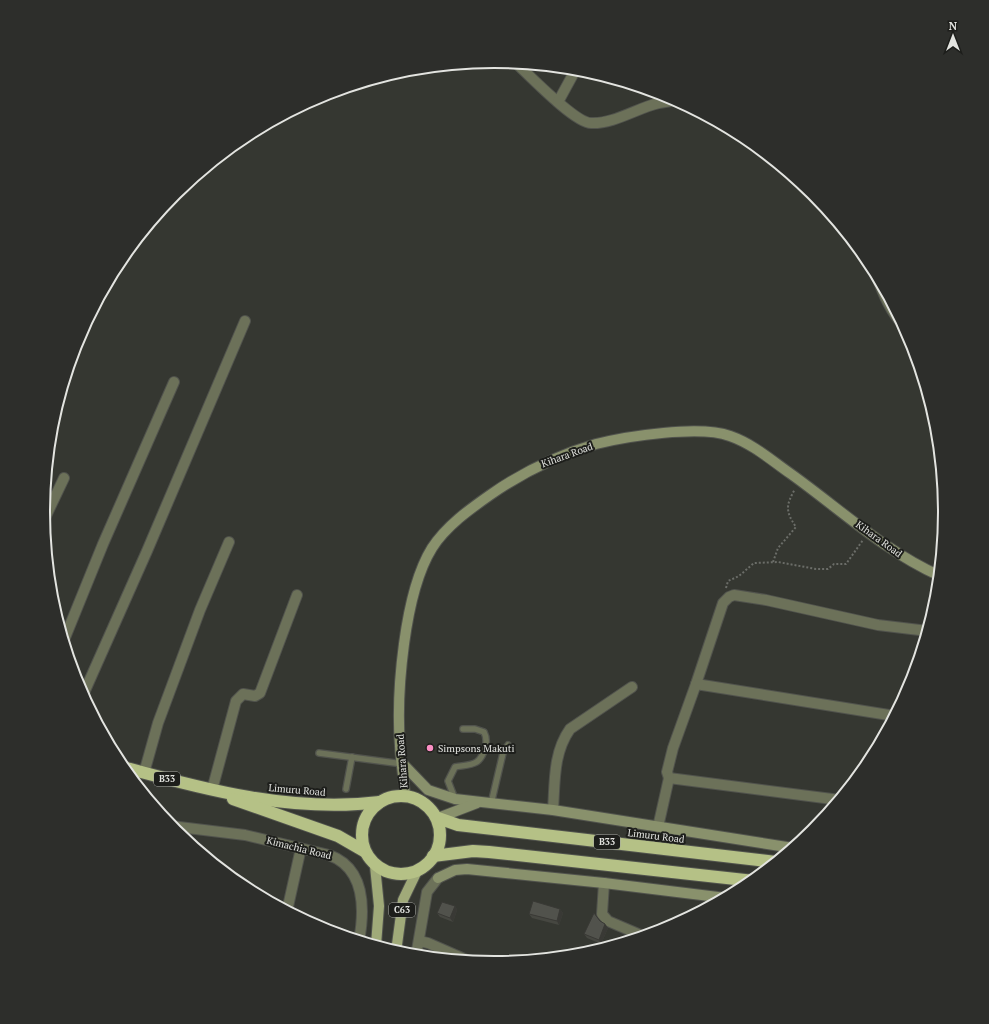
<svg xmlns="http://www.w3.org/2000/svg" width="989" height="1024" font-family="'PT Serif',serif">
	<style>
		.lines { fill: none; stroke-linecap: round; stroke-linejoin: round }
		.lane-casing { stroke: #51534d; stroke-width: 8 }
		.street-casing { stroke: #51534d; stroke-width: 12 }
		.secondary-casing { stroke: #51534d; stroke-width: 12 }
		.primary-casing { stroke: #51534d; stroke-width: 12 }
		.highway-casing { stroke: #51534d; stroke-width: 14 }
		.path { stroke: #6b6d68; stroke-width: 2; stroke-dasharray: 2 2; stroke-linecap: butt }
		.lane { stroke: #6c7159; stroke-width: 5.5 }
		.street { stroke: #6c7159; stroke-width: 10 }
		.secondary { stroke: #89916c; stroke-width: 10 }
		.primary { stroke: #a0aa79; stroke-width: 10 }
		.highway { stroke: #b5c186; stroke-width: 12 }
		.wall { fill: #464741 }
		.shaded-wall { fill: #393935 }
		.building { fill: #51524c; stroke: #393935 }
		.poi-dot { fill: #fb8fc4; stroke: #1d1e1b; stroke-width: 1.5 }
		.labels { text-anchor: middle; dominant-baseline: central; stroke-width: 4; stroke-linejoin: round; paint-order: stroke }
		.shield { fill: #1d1e1b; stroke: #a8a9a5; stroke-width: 1 }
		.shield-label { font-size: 9px; font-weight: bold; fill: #e3e4e0 }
		.street-label { font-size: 10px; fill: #e3e4e0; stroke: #1d1e1b }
		.poi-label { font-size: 10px; fill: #e3e4e0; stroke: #1d1e1b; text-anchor: start }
		.rim { fill: none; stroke: #e3e4e0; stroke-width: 2 }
	</style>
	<rect width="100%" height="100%" fill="#353731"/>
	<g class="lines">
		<defs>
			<g id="lane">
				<polyline points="319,753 403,764"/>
				<polyline points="346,789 352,757"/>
				<path d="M455,799l-7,-18 7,-14c17,-3 25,-1 30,-19 2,-6 2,-10 -1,-16l-9,-3h-12"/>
				<polyline points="491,804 503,753 508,745"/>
			</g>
			<g id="street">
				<path d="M515,62c14,13 60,61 76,61 23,1 46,-15 68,-20 6,-1 12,-2 18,-3"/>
				<polyline points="558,102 576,69"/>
				<path d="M874,269c8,21 15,42 31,58"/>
				<polyline points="44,520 64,478"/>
				<polyline points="64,640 103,544 174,382"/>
				<polyline points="696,684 723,603 729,597 734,595 766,600 878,625 928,631"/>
				<polyline points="83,695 147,551 245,321"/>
				<polyline points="144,773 158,723 200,610 229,542"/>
				<polyline points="212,790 236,701 243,694 255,696 260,693 297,595"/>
				<polyline points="840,800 669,778 667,772 673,748 696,684 895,716"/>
				<path d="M553,810c2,-28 0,-57 17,-81l62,-42"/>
				<path d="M171,826l74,9 84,20c36,13 36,53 30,86"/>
				<polyline points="658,827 669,778"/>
				<polyline points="604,883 602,914 608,921 643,936"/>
				<polyline points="287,911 301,848"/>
				<polyline points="419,941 428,943 469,961"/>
				<polyline points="416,956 427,892 438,878"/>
			</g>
			<g id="secondary">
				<polyline points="403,764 428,790 455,799 553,810 793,848"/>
				<path d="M405,796c-1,-17 -4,-33 -5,-50 -4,-53 4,-153 32,-198 14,-22 38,-39 58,-53 33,-23 68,-40 106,-51 32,-8 104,-19 134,-8 23,8 41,24 61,38 49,35 93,77 149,102"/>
				<polyline points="438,818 477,803"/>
				<polyline points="438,878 455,870 467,869 604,883 726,898"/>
			</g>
			<g id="primary">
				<polyline points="375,866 379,906 376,945"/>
				<polyline points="396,952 403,900 417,871"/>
			</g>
			<g id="highway">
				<path d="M123,767c83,23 170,46 257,35"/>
				<circle cx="401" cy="835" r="39"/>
				<polyline points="233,799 338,836 364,851"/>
				<polyline points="438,818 458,825 776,862"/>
				<polyline points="433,856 473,851 489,852 754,881"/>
			</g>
		</defs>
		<use href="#lane" class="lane-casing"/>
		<use href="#street" class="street-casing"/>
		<use href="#secondary" class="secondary-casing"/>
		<use href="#primary" class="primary-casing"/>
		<use href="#highway" class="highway-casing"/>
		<g class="path">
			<path d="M773,562l5,-14 18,-21c-11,-16 -10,-22 -1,-38"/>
			<polyline points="726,588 728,581 739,576 754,563 778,562 816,569 828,569 834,564 846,564 863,540"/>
		</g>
		<use href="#lane" class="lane"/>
		<use href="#street" class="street"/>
		<use href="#secondary" class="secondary"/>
		<use href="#primary" class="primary"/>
		<use href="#highway" class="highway"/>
	</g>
	<g class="wall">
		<polygon points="455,906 457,910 453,922 440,917 437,913"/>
		<polygon points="560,909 563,913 559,925 532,918 529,914"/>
		<polygon points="600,921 605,924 608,928 601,944 587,938 584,934"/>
	</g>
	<g class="shaded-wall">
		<polygon points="455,906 457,910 453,922 450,918"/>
		<polygon points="560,909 563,913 559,925 557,921"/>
		<polygon points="605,924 608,928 601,944 599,940"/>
	</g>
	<g class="building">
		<polygon points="533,901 560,909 557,921 529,914"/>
		<polygon points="442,902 455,906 450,918 437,913"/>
		<polygon points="594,913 600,921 605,924 599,940 584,934"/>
	</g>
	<circle class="poi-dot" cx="430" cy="748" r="4"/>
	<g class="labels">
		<g class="shield">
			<rect x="154" y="772" width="26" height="14" rx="3"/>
			<rect x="594" y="835" width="26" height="14" rx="3"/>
			<rect x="389" y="903" width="26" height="14" rx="3"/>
		</g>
		<g class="shield-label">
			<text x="167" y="779">B33</text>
			<text x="607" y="842">B33</text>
			<text x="402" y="910">C63</text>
		</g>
		<g class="street-label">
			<text transform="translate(567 455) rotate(-20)">Kihara Road</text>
			<text transform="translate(879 539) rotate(36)">Kihara Road</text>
			<text transform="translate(402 761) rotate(-94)">Kihara Road</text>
			<text transform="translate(297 790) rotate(5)">Limuru Road</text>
			<text transform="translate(656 836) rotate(7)">Limuru Road</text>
			<text transform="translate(299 848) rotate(14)">Kimachia Road</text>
		</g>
		<g class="poi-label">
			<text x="438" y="748">Simpsons Makuti</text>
		</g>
	</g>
	<path d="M0 0H989V1024H0ZM50 512a444 444 0 1 1 888 0a444 444 0 1 1-888 0Z" fill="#2d2e2b" fill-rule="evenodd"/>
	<path class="rim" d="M50 512a444 444 0 1 1 888 0a444 444 0 1 1-888 0Z"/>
	<g transform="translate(953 36)" stroke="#1d1e1b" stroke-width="3" paint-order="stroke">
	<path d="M0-3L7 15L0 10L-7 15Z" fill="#e3e4e0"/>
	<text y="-6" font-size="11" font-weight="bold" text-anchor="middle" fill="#e3e4e0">N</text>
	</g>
</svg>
